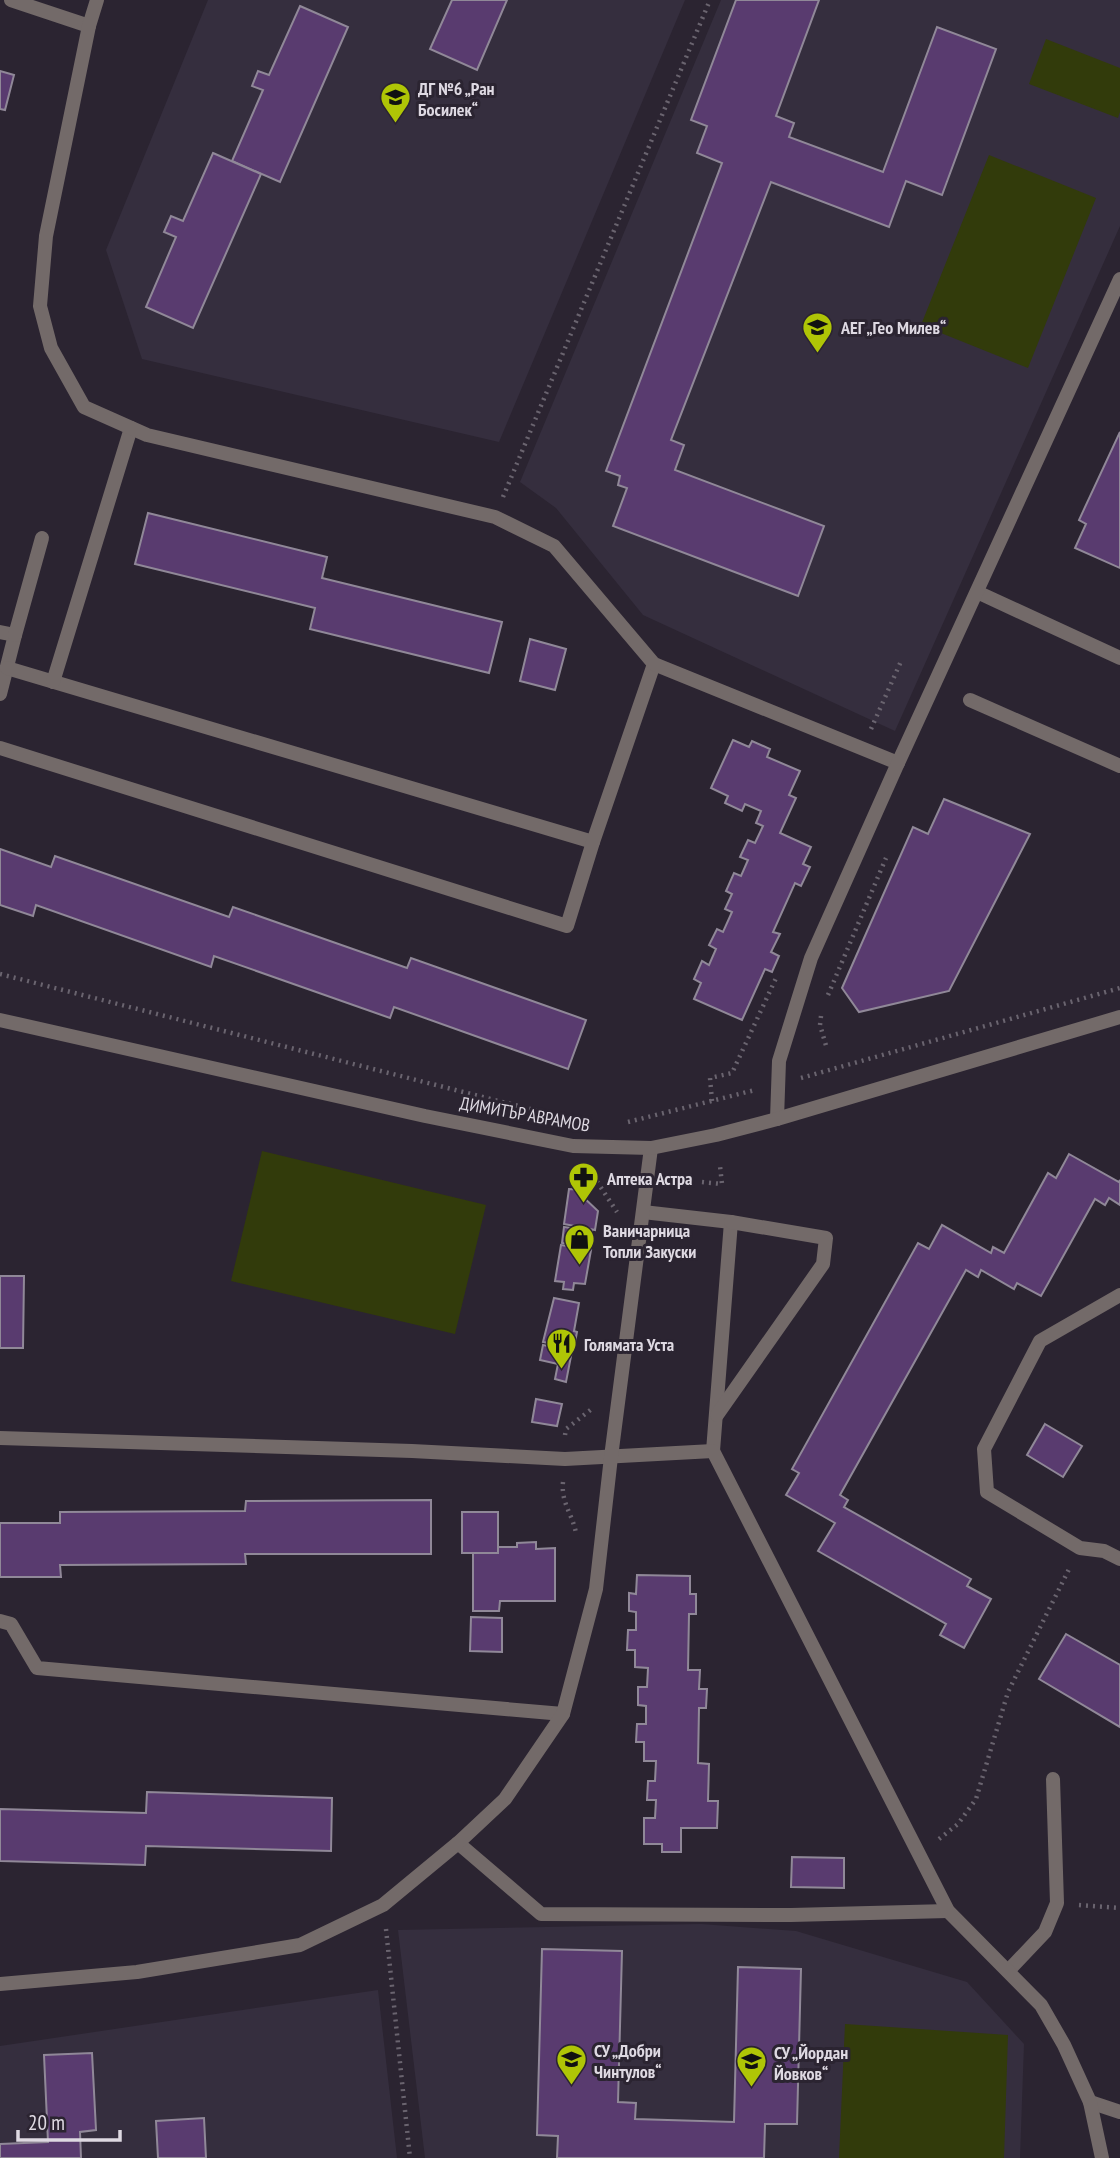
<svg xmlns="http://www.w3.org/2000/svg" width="1120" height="2158" font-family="'PT Sans Narrow',sans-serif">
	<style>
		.education { fill: #352e3e }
		.green { fill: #323b0b }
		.building { fill: #593b6f; stroke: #908898; stroke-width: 2 }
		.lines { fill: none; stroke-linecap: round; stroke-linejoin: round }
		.path { stroke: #6a646f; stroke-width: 4.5; stroke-dasharray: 2 5; stroke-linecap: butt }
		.service { stroke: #736a69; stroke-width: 14 }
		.minor { stroke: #736a69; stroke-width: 14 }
		.tertiary { stroke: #736a69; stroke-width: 14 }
		.labels { text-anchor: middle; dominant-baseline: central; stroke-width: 6; stroke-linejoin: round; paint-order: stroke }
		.poi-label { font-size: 18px; font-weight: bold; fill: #ded9e2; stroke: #2b2431; text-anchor: start }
		.street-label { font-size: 18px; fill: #ded9e2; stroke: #2b2431 }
	</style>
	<rect width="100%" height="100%" fill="#2b2431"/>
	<g class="education">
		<polygon points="208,0 685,0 499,442 142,359 106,250"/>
		<polygon points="721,0 1120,0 1120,226 895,731 643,615 556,508 520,482"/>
		<polygon points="701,1924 796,1931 967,1982 1024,2044 1020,2158 425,2158 398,1930"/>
		<polygon points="378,1990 397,2158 0,2158 0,2046"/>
	</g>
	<g class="green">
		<polygon points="1046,39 1120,68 1120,112 1118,118 1029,84"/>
		<polygon points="989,155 1096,198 1028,368 921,325"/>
		<polygon points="262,1151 486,1205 455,1334 231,1281"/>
		<polygon points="845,2024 1008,2035 1004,2158 839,2158"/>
	</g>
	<g class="building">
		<polygon points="452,0 507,0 477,70 430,49"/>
		<polygon points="736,0 819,0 776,116 794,123 789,137 883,172 937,27 996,49 942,195 906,181 889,227 771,182 671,440 684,445 675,470 824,526 798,596 613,526 627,488 618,485 620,476 606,471 722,163 697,153 707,126 691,120"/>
		<polygon points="300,6 348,27 280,182 232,161 263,90 252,86 258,71 269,75"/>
		<polygon points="0,71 14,75 5,110 0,109"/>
		<polygon points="213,153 261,174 193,328 146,307 176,237 164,232 171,216 183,221"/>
		<polygon points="1120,432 1120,568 1075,548 1086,524 1079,520"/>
		<polygon points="148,513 327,557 322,578 502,622 489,673 310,629 315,608 135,564"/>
		<polygon points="530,639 566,649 555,690 520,681"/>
		<polygon points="733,740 749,747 752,741 770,749 767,757 800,771 789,795 796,798 780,833 811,847 803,864 810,867 801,886 795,883 773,932 780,934 771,952 779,956 772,972 765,969 742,1020 694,999 701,983 694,979 702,961 709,965 716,949 709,945 717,929 723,932 732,912 725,909 732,894 726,891 734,873 741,876 748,860 740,857 748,840 755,843 763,826 756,823 761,811 745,804 742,811 725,803 728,796 711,788"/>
		<polygon points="944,799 1030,834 949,991 859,1012 842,988 913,827 928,834"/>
		<polygon points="0,849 51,867 55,856 229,917 233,907 407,968 411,958 586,1020 568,1069 394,1007 390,1018 214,956 211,967 36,905 33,916 0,905"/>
		<polygon points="1069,1154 1119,1182 1120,1180 1120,1205 1109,1198 1105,1205 1095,1199 1041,1296 1017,1283 1014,1289 981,1270 978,1277 966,1270 840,1495 848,1500 844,1507 971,1579 967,1586 991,1599 964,1648 940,1635 946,1624 818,1551 835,1523 786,1495 799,1473 792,1469 918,1243 929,1249 942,1225 991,1253 993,1247 1004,1253 1048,1173 1056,1178"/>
		<polygon points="569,1189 581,1190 581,1195 598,1211 595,1230 564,1224"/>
		<polygon points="564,1227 592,1231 590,1248 562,1243"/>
		<polygon points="561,1245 591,1250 585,1284 574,1283 573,1290 563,1289 564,1282 555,1281"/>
		<polygon points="0,1276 24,1276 23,1348 0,1348"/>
		<polygon points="554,1298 579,1303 574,1331 577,1332 574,1348 543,1342"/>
		<polygon points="543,1345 572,1351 566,1382 555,1379 558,1364 540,1360"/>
		<polygon points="536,1399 562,1404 557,1426 532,1422"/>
		<polygon points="1045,1424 1082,1446 1063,1477 1027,1455"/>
		<polygon points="431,1500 431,1554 245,1554 246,1564 60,1565 61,1577 0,1577 0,1523 60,1523 60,1512 245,1511 246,1501"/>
		<rect x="462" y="1512" width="36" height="41"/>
		<polygon points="536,1542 536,1549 555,1548 555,1601 500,1601 499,1611 473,1611 473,1553 498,1553 498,1547 517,1547 517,1543"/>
		<polygon points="637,1575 690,1576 690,1594 696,1594 696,1614 689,1614 688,1670 700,1670 699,1689 707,1689 706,1708 699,1708 698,1763 709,1764 708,1801 718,1801 717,1828 681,1828 681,1852 662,1852 662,1844 644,1844 644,1818 655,1818 656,1800 647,1800 648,1781 655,1781 656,1761 644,1761 644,1742 636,1742 637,1724 646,1724 646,1706 638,1705 638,1687 647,1687 648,1668 635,1667 635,1650 627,1650 628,1630 636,1630 636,1612 629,1611 629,1593 636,1594"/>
		<polygon points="471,1617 502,1618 502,1652 470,1651"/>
		<polygon points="1066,1634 1120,1665 1120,1727 1039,1679"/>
		<polygon points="147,1792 332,1798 331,1851 146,1846 145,1865 0,1861 0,1809 146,1813"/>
		<polygon points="792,1857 844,1858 844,1888 791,1887"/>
		<polygon points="542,1949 622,1951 618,2102 636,2103 635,2119 734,2122 738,1967 801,1969 797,2124 765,2124 764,2158 557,2158 558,2136 537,2135"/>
		<polygon points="92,2053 96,2130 80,2132 81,2158 0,2158 0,2144 48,2142 44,2055"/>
		<polygon points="204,2118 206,2158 158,2158 156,2121"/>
	</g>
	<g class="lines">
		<g class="path">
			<polyline points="503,497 710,0"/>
			<polyline points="871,729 902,659"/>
			<polyline points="0,974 538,1111"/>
			<polyline points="828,995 886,858"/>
			<polyline points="821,1016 820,1025 827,1049"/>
			<polyline points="801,1078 1120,988"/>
			<polyline points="712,1101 710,1078 732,1073 777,976"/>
			<polyline points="628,1122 755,1090"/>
			<polyline points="587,1173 592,1174 617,1212"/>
			<polyline points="702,1182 722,1184 720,1166"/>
			<polyline points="565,1435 566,1429 593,1408"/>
			<path d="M563,1482c-2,21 9,31 13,51"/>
			<polyline points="939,1839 958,1824 976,1799 1008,1692 1070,1567"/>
			<polyline points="1079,1905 1120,1908"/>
			<polyline points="386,1929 410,2158"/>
		</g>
		<g class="service">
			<polyline points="977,592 1120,658"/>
			<polyline points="0,632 15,635 0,694"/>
			<polyline points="15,635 42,538"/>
			<polyline points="7,668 593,842"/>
			<polyline points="53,682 131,428"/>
			<polyline points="970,700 1120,766"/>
			<polyline points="0,748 567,926 593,842 654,664"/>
			<polyline points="643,1212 731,1222 713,1451"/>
			<polyline points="1120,1295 1040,1341 984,1449 987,1492 1080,1548 1104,1551 1120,1559"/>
			<polyline points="717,1415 823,1264 826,1238 731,1222"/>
			<polyline points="0,1621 11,1624 37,1668 563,1714"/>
			<polyline points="458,1843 541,1914 791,1915 948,1911"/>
			<polyline points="1008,1971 1045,1932 1057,1903 1053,1779"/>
			<polyline points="1090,2102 1120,2112"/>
		</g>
		<g class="minor">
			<polyline points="11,0 89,26"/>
			<polyline points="97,0 89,26 46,236 40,306 51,348 84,407 147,435 495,517 554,546 654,664 898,763"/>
			<polyline points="777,1119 779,1061 811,958 898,763 1120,279"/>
			<polyline points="0,1438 412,1451 565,1459 713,1451 948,1911 1041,2005 1064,2045 1090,2102 1102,2158"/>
			<polyline points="0,1984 137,1972 300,1945 383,1905 458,1843 505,1799 563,1714 596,1589 611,1457 651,1148"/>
		</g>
		<polyline class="tertiary" points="0,1020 425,1116 573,1146 651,1148 716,1135 777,1119 1120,1017"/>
	</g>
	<defs>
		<symbol id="school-pin" viewBox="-11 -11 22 30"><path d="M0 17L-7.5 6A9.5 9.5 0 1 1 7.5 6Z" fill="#afc506" stroke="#2b2431"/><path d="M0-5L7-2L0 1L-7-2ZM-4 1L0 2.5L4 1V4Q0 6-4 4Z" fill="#111"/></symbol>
		<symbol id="pharmacy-pin" viewBox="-11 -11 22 30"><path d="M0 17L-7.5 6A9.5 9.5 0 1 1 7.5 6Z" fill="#afc506" stroke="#2b2431"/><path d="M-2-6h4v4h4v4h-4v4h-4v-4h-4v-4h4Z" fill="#111"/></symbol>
		<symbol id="shop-pin" viewBox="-11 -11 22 30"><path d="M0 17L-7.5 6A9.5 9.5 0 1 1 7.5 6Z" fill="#afc506" stroke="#2b2431"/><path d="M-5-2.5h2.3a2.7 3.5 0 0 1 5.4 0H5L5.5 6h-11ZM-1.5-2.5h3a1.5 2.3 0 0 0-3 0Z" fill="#111"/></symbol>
		<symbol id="restaurant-pin" viewBox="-11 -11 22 30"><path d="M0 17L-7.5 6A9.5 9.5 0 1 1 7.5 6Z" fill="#afc506" stroke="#2b2431"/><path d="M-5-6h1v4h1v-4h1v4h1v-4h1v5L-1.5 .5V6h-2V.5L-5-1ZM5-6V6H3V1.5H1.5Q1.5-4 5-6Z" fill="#111"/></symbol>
	</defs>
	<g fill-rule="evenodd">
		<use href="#school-pin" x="378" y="80" width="35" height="47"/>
		<use href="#school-pin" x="800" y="310" width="35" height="47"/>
		<use href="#pharmacy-pin" x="566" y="1160" width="35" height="47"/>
		<use href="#shop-pin" x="562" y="1222" width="35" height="47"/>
		<use href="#restaurant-pin" x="544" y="1326" width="35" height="47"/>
		<use href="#school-pin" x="554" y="2042" width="35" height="47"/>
		<use href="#school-pin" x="734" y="2044" width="35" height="47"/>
	</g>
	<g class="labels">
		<g class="poi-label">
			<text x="418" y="88">ДГ №6 „Ран<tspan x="418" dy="21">Босилек“</tspan></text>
			<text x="841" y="327">АЕГ „Гео Милев“</text>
			<text x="607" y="1178">Аптека Астра</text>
			<text x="603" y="1230">Ваничарница<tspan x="603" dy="21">Топли Закуски</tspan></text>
			<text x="584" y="1344">Голямата Уста</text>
			<text x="594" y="2050">СУ „Добри<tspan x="594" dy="21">Чинтулов“</tspan></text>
			<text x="774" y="2052">СУ „Йордан<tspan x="774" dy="21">Йовков“</tspan></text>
		</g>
		<g class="street-label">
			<text transform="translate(525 1114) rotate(10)">ДИМИТЪР АВРАМОВ</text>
		</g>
	</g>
	<path d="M18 2130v10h102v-10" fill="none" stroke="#ded9e2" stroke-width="3.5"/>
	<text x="28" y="2130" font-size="21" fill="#ded9e2" stroke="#2b2431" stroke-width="5" paint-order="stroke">20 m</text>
</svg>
